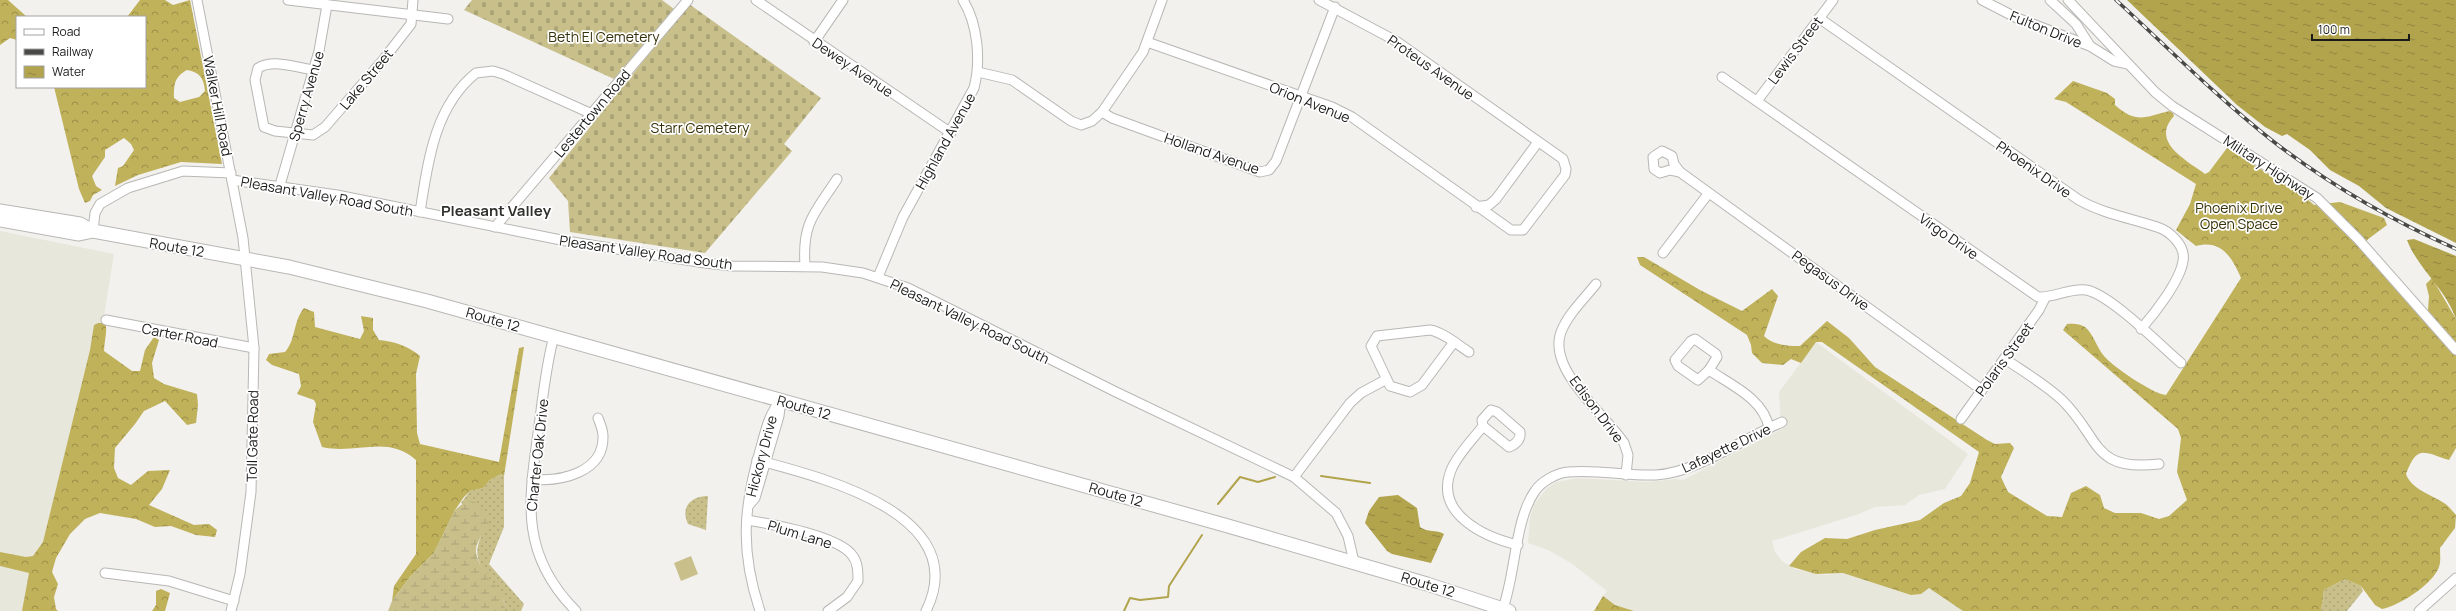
<svg xmlns="http://www.w3.org/2000/svg" width="2456" height="611" font-family="Manrope,sans-serif">
	<style>
		.built { fill: #e8e7dc }
		.grass { fill: url(#grass-dots) }
		.forest { fill: url(#forest-crowns); fill-rule: evenodd }
		.wetland { fill: url(#wetland-marsh) }
		.cemetery { fill: url(#cemetery-stones) }
		.pitch { fill: #c8bf8b }
		.water { fill: url(#water-ripples) }
		.lines { fill: none; stroke-linecap: round; stroke-linejoin: round }
		.stream { stroke: #b2a44d; stroke-width: 2 }
		.minor-casing { stroke: #b8b7b4; stroke-width: 11 }
		.highway-casing { stroke: #b8b7b4; stroke-width: 15 }
		.minor { stroke: #fff; stroke-width: 9 }
		.highway { stroke: #fff; stroke-width: 13 }
		.rail-casing { stroke: #494947; stroke-width: 3.5 }
		.rail { stroke: #fff; stroke-width: 2; stroke-dasharray: 6; stroke-linecap: butt }
		.labels { text-anchor: middle; dominant-baseline: central; stroke-width: 3.5; stroke-linejoin: round; paint-order: stroke }
		.street-label { font-size: 14px; fill: #1a1a19; stroke: #fff }
		.park-label { font-size: 14px; fill: #37310a; stroke: #fff }
		.neighbourhood-label { font-size: 15px; font-weight: bold; fill: #30302d; stroke: #fff }
	</style>
	<defs>
		<pattern id="grass-dots" width="8" height="8" patternUnits="userSpaceOnUse"><rect width="8" height="8" fill="#c8bf8b"/><path d="M2 2h.1M6 6h.1" fill="none" stroke="#aba477" stroke-width="1.8" stroke-linecap="round"/></pattern>
		<pattern id="forest-crowns" width="20" height="18" patternUnits="userSpaceOnUse"><rect width="20" height="18" fill="#c0b15b"/><path d="M2 6a3 3 0 1 1 6 0M12 15a3 3 0 1 1 6 0" fill="none" stroke="#9b8f4a"/></pattern>
		<pattern id="wetland-marsh" width="20" height="14" patternUnits="userSpaceOnUse"><rect width="20" height="14" fill="#c8bf8b"/><path d="M1 5h8M5 5V1M11 12h8M15 12V8" fill="none" stroke="#aba477"/></pattern>
		<pattern id="cemetery-stones" width="16" height="16" patternUnits="userSpaceOnUse"><rect width="16" height="16" fill="#c8bf8b"/><path d="M2 7V4a2 2 0 0 1 4 0v3zM10 15v-3a2 2 0 0 1 4 0v3z" fill="#aba477"/></pattern>
		<pattern id="water-ripples" width="26" height="14" patternUnits="userSpaceOnUse"><rect width="26" height="14" fill="#b2a44d"/><path d="M2 4q2-2 4 0t4 0M15 11q2-2 4 0t4 0" fill="none" stroke="#90853f"/></pattern>
	</defs>
	<rect width="100%" height="100%" fill="#f2f1ee"/>
	<g class="built">
		<polygon points="0,231 114,254 102,328 31,611 0,611"/>
		<polygon points="1816,342 1968,454 1945,489 1919,495 1905,505 1875,507 1856,515 1772,541 1775,552 1782,561 1795,569 1825,575 1843,573 1911,595 1921,594 1929,587 1963,611 1634,611 1615,605 1603,596 1607,591 1571,563 1548,550 1528,543 1530,517 1534,505 1546,489 1556,482 1578,478 1648,482 1675,479 1683,480 1778,431 1781,427 1779,392"/>
	</g>
	<g class="grass">
		<path d="M501,474l3,2v51l-15,37 35,40 -3,7h-16c0,-14 -5,-17 -13,-27 -18,-25 -20,-35 -3,-62l-28,-19 9,-12 13,-3 7,-8z"/>
		<path d="M708,496l-2,34 -18,-6c-8,-17 3,-28 20,-28z"/>
		<polygon points="2345,579 2361,586 2363,591 2347,611 2321,611 2324,590"/>
	</g>
	<g class="forest">
		<polygon points="0,0 8,0 27,17 17,17 17,40 10,38 0,45"/>
		<path d="M140,0h25l8,5 17,-5 32,164 -41,-2 -43,13 -23,11 3,-18 5,-2 11,-16 -3,-6 -7,-6 -19,12v7l-13,19 4,10 6,4 -9,5 -3,6 -5,2 -6,-14 -25,-102h91v-70h-18zM187,70c13,2 17,9 18,21l-6,6 -19,5 -6,-4c0,-13 0,-21 13,-28z"/>
		<path d="M2073,81l34,12 8,6v6c21,19 31,12 54,6l4,2 1,3c-24,26 12,44 31,58l4,-2 18,-24 78,49 9,8 26,-3 44,16 3,7 -20,15 1,15 49,56 11,-1 1,-14 -3,-12 6,-6 24,41v129l-7,12c-25,-8 -32,-16 -43,14 5,15 26,21 38,29 5,3 8,8 12,12l-1,13 -15,20c0,7 1,13 -1,19 -6,17 -40,39 -57,42l-7,-4 -14,-19 -16,-7 -21,11 -3,21h-358l-34,-23 -8,6 -10,1 -68,-22 -27,1 -27,-8 12,-14 24,-14 22,1 28,-9 45,-10 24,-17 17,-7 9,-13 9,-31 -157,-110h-6l-15,21 -10,-4 -8,6 -21,-2 -10,-10 -1,-8 -4,-10 -107,-70 -3,-8h7l56,33 42,21 30,-22 6,7 -14,40c9,9 24,10 36,10l27,-25 22,17 26,29 112,73 8,4 15,-1 4,5 -13,29 7,15 39,24 15,1 9,-24 15,-7 14,9 4,13 11,5h26l18,6 10,-3 18,-16 -10,-28 4,-34 -3,-9 -115,-99 4,-6c5,-1 14,0 18,3 8,6 12,21 19,29 8,10 49,38 62,39l75,-117c-9,-21 -20,-39 -45,-32l-20,-16 14,-26 6,-20 -130,-82 -12,-3z"/>
		<path d="M304,308l10,4 1,15 45,12 4,-8 -3,-15 12,2v12l6,10c16,2 28,5 41,16l-4,18 1,59 3,11 79,18 18,-103 2,-11 5,-1 -20,129 -3,-2 -11,6 -7,8 -13,3 -6,6 -9,13 -21,43 -24,24 -18,24 2,-15 22,-32v-94c-29,-26 -60,-5 -94,-13l-9,-25 3,-18 -2,-4 -17,-6 4,-8 -2,-12 -27,-9 -6,-5 3,-6 16,-2c11,-12 8,-31 19,-44z"/>
		<path d="M98,323h7c3,7 -1,19 -1,28l28,20h8l5,-21 9,-13 5,3 -7,23 2,15 10,6 33,10 1,11 -2,18 -9,2 -22,-24 -21,10 -9,13 -20,24 -1,20 4,10 13,7 17,-14 22,-1 -8,19 -13,16 45,20 15,-1 8,6 -2,7 -19,-2 -25,-9 -16,1 -19,-8 -36,-6 -15,6 -15,15 -14,24 -4,14 6,12 -4,13 2,12 2,2h-36l7,-38 -29,-7v-14l26,5 7,-1 10,-14 47,-192 4,-25z"/>
		<polygon points="161,589 170,593 165,611 152,611 156,605 156,591"/>
		<polygon points="1603,596 1615,605 1634,611 1594,611"/>
	</g>
	<path class="wetland" d="M466,501l9,1 15,16c-1,12 -15,21 -14,34 3,23 30,35 29,59h-117l4,-10 18,-24 24,-24 21,-43z"/>
	<g class="cemetery">
		<polygon points="472,0 662,0 674,9 614,79 464,10"/>
		<polygon points="689,4 821,98 784,144 792,151 705,253 570,232 568,201 549,178"/>
	</g>
	<polygon class="pitch" points="691,556 698,574 681,581 674,563"/>
	<g class="water">
		<polygon points="2127,0 2456,0 2456,243 2386,208 2359,186 2330,170 2310,150 2287,134 2282,136 2265,127 2237,105"/>
		<path d="M2414,239l42,17v63c-10,-30 -38,-50 -49,-79z"/>
		<path d="M1398,495l19,13 3,19c8,6 16,2 24,7l-13,29 -39,-9 -5,-3 -22,-28 4,-12 10,-14z"/>
	</g>
	<g class="lines">
		<g class="stream">
			<polyline points="1321,476 1370,483"/>
			<polyline points="1218,504 1240,477 1258,482 1275,477"/>
			<polyline points="1124,611 1130,598 1140,600 1168,597 1169,586 1202,535"/>
		</g>
		<defs>
			<g id="minor">
				<polyline points="197,0 243,238 254,348 251,492 240,574 231,611"/>
				<polyline points="288,0 448,19"/>
				<polyline points="756,0 951,133"/>
				<polyline points="1982,0 2017,18 2090,46 2114,61 2128,64"/>
				<polyline points="2050,0 2076,24 2090,46"/>
				<polyline points="2068,0 2155,92 2172,106 2317,198 2358,239 2456,350"/>
				<path d="M1819,18l260,182c25,14 51,18 78,27 13,4 29,19 26,34 -3,20 -28,52 -42,68"/>
				<polyline points="814,42 843,0"/>
				<polyline points="1147,42 1332,107 1352,117 1511,230 1523,230 1565,175 1566,169 1563,159 1396,41 1319,0"/>
				<path d="M313,70c-17,-3 -40,-11 -55,-2l-3,12 9,47 11,4 38,4 12,-8 58,-67 28,-36 2,-24"/>
				<polyline points="978,72 1012,80 1071,121 1081,125 1092,121 1102,112 1143,52 1162,0"/>
				<path d="M1722,77l316,220c16,1 31,-9 48,-7 24,4 75,56 95,73"/>
				<polyline points="1757,101 1833,0"/>
				<polyline points="1102,112 1112,118 1260,172 1269,170 1276,161 1335,7"/>
				<polygon points="1662,151 1672,156 1674,164 1680,172 1670,170 1660,173 1654,169 1653,157"/>
				<polyline points="1680,172 1982,390"/>
				<polyline points="232,180 337,195 566,241 705,263 732,266 822,267 863,273 908,288 1116,392 1294,477 1336,513 1348,536 1354,562"/>
				<polyline points="280,185 319,51 327,5"/>
				<polyline points="1476,207 1489,205 1496,199 1538,142"/>
				<path d="M420,212c8,-50 14,-105 56,-139l17,-2 10,3 89,40"/>
				<polyline points="495,227 688,0"/>
				<polyline points="93,231 95,213 100,204 128,188 183,171 231,173"/>
				<polyline points="1663,253 1708,194"/>
				<path d="M805,265c-3,-43 10,-52 32,-86"/>
				<path d="M878,277l25,-60 71,-129c7,-27 4,-64 -11,-88"/>
				<path d="M1596,284c-12,15 -28,30 -35,48 -14,38 44,82 63,111l4,12 -2,20"/>
				<polyline points="106,320 254,348"/>
				<path d="M554,336c-8,29 -11,60 -15,90 -10,72 -21,127 37,185"/>
				<polygon points="1695,339 1716,354 1717,357 1709,370 1698,380 1678,366 1675,360 1691,341"/>
				<path d="M1454,342l-32,43 -12,7 -20,-6 -19,-40 6,-10 53,-6c13,2 28,15 39,22"/>
				<path d="M2005,359c19,13 40,25 57,41 39,38 29,72 97,64"/>
				<path d="M1709,370c22,15 55,29 60,58"/>
				<polyline points="1961,419 2039,310 2045,298"/>
				<path d="M1483,426l26,21c7,-3 12,-7 11,-15l-23,-20 -6,-2 -9,10 1,6c-10,13 -24,27 -31,42 -20,45 32,69 66,77"/>
				<path d="M757,460c63,17 217,54 169,151"/>
				<polyline points="1294,477 1350,403 1361,393 1385,380"/>
				<path d="M532,479c28,3 72,-6 71,-43 0,-6 -3,-13 -5,-18"/>
				<polyline points="749,505 755,498 779,416 781,400"/>
				<path d="M747,520c24,4 91,16 105,35 6,7 6,17 6,26l-11,16 -19,14"/>
				<polyline points="105,573 169,581 234,601"/>
				<path d="M760,611c-20,-60 -17,-104 1,-164 5,-18 8,-33 20,-47"/>
				<path d="M1502,611c14,-36 12,-90 33,-120 6,-9 21,-18 33,-19 27,-3 59,4 88,3 40,-2 88,-37 126,-53"/>
				<polyline points="2419,611 2456,578"/>
			</g>
			<g id="highway">
				<polyline points="0,211 80,224 93,231 289,267 427,301 1228,526 1427,584 1509,611"/>
				<polyline points="0,220 79,234 93,231"/>
			</g>
		</defs>
		<use href="#minor" class="minor-casing"/>
		<use href="#highway" class="highway-casing"/>
		<use href="#minor" class="minor"/>
		<use href="#highway" class="highway"/>
		<defs>
			<path id="rail" d="M2116,0c52,48 102,98 158,142 56,43 117,78 182,107"/>
		</defs>
		<use href="#rail" class="rail-casing"/>
		<use href="#rail" class="rail"/>
	</g>
	<g class="labels">
		<g class="street-label">
			<text transform="translate(2046 29) rotate(22)">Fulton Drive</text>
			<text transform="translate(1795 50) rotate(-53)">Lewis Street</text>
			<text transform="translate(853 67) rotate(34)">Dewey Avenue</text>
			<text transform="translate(1431 67) rotate(35)">Proteus Avenue</text>
			<text transform="translate(366 79) rotate(-50)">Lake Street</text>
			<text transform="translate(306 96) rotate(-74)">Sperry Avenue</text>
			<text transform="translate(1310 102) rotate(22)">Orion Avenue</text>
			<text transform="translate(218 106) rotate(79)">Walker Hill Road</text>
			<text transform="translate(592 113) rotate(-50)">Lestertown Road</text>
			<text transform="translate(945 141) rotate(-61)">Highland Avenue</text>
			<text transform="translate(1212 153) rotate(19)">Holland Avenue</text>
			<text transform="translate(2269 167) rotate(33)">Military Highway</text>
			<text transform="translate(2034 169) rotate(35)">Phoenix Drive</text>
			<text transform="translate(327 196) rotate(10)">Pleasant Valley Road South</text>
			<text transform="translate(1949 236) rotate(35)">Virgo Drive</text>
			<text transform="translate(177 247) rotate(10)">Route 12</text>
			<text transform="translate(646 252) rotate(8)">Pleasant Valley Road South</text>
			<text transform="translate(1831 280) rotate(36)">Pegasus Drive</text>
			<text transform="translate(493 319) rotate(16)">Route 12</text>
			<text transform="translate(970 321) rotate(26)">Pleasant Valley Road South</text>
			<text transform="translate(180 335) rotate(11)">Carter Road</text>
			<text transform="translate(2004 359) rotate(-54)">Polaris Street</text>
			<text transform="translate(804 407) rotate(16)">Route 12</text>
			<text transform="translate(1597 409) rotate(53)">Edison Drive</text>
			<text transform="translate(252 436) rotate(-89)">Toll Gate Road</text>
			<text transform="translate(1726 448) rotate(-25)">Lafayette Drive</text>
			<text transform="translate(537 455) rotate(-84)">Charter Oak Drive</text>
			<text transform="translate(761 456) rotate(-75)">Hickory Drive</text>
			<text transform="translate(1116 494) rotate(16)">Route 12</text>
			<text transform="translate(800 534) rotate(17)">Plum Lane</text>
			<text transform="translate(1428 584) rotate(17)">Route 12</text>
		</g>
		<g class="park-label">
			<text x="604" y="36">Beth El Cemetery</text>
			<text x="700" y="127">Starr Cemetery</text>
			<text x="2239" y="207">Phoenix Drive<tspan x="2239" dy="16">Open Space</tspan></text>
		</g>
		<g class="neighbourhood-label">
			<text x="496" y="210">Pleasant Valley</text>
		</g>
	</g>
	<rect x="16" y="16" width="130" height="72" fill="#ffffff" stroke="#a3a3a3"/>
	<rect x="24" y="29" width="20" height="6" fill="#ffffff" stroke="#a3a3a3"/>
	<text x="52" y="36" font-size="12" fill="#1a1a19">Road</text>
	<rect x="24" y="49" width="20" height="6" fill="#494947" stroke="#a3a3a3"/>
	<text x="52" y="56" font-size="12" fill="#1a1a19">Railway</text>
	<rect x="24" y="66" width="20" height="12" fill="url(#water-ripples)" stroke="#a3a3a3"/>
	<text x="52" y="76" font-size="12" fill="#1a1a19">Water</text>
	<path d="M2312 34v6h97v-6" fill="none" stroke="#1a1a19" stroke-width="2"/>
	<text x="2318" y="34" font-size="12" fill="#1a1a19" stroke="#ffffff" stroke-width="3" paint-order="stroke">100 m</text>
</svg>
